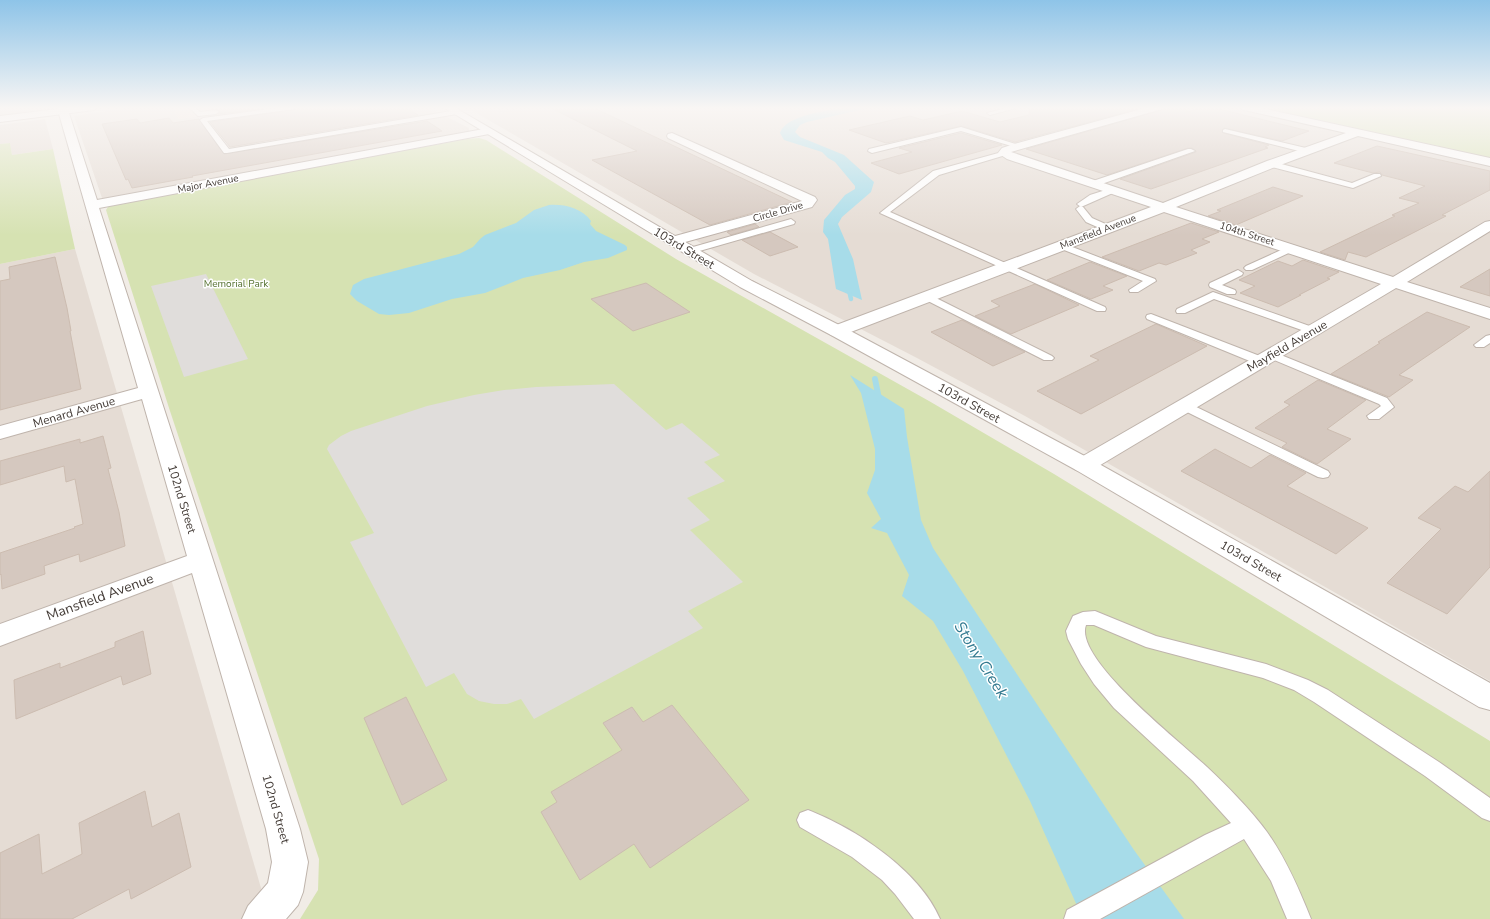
<svg xmlns="http://www.w3.org/2000/svg" width="1490" height="919" font-family="'Nunito Sans',sans-serif">
	<style>
		.residential { fill: #e5dcd4 }
		.commercial { fill: #f2ded2 }
		.green { fill: #d6e2b2 }
		.parking { fill: #e0dddb }
		.water { fill: #a7dce9 }
		.lines { fill: none; stroke-linecap: round; stroke-linejoin: round }
		.stream-far1 { stroke: #a7dce9; stroke-width: 4.5 }
		.stream { stroke: #a7dce9; stroke-width: 6 }
		.building { fill: #d5c8bf; stroke: #ccbcb0 }
		.service-casing { stroke: #bfb4ac; stroke-width: 2 }
		.minor-casing { stroke: #bfb4ac; stroke-width: 2 }
		.tertiary-casing { stroke: #bfb4ac; stroke-width: 2 }
		.service { fill: #fff; fill-rule: evenodd }
		.minor { fill: #fff; fill-rule: evenodd }
		.tertiary { fill: #fff; fill-rule: evenodd }
		.labels { text-anchor: middle; dominant-baseline: central; stroke-width: 3; stroke-linejoin: round; paint-order: stroke }
		.far-street-label { font-size: 10px; fill: #433b36; stroke: #fff }
		.far-park-label { font-size: 10px; fill: #54702e; stroke: #fff }
		.street-label { font-size: 12px; fill: #433b36; stroke: #fff }
		.near-street-label { font-size: 14px; fill: #433b36; stroke: #fff }
		.near-water-label { font-size: 16px; font-style: italic; fill: #337a90; stroke: #fff }
	</style>
	<rect width="100%" height="100%" fill="#f1ece6"/>
	<g class="residential">
		<polygon points="0,107 94,107 0,119"/>
		<polygon points="135,107 171,107 179,119 263,107 427,107 469,128 469,131 464,134 105,199 102,198 74,116"/>
		<polygon points="466,107 1233,107 1490,165 1490,681 1025,416 917,358 754,274"/>
		<polygon points="45,119 53,149 12,155 10,143 0,144 0,125"/>
		<polygon points="75,249 270,919 0,919 0,264"/>
	</g>
	<polygon class="commercial" points="171,107 263,107 179,119"/>
	<g class="green">
		<polygon points="1258,107 1490,107 1490,159 1466,153"/>
		<polygon points="479,138 486,140 676,259 929,401 1054,474 1490,741 1490,919 300,919 318,890 319,859 169,408 106,210 108,207 120,203 467,139"/>
		<polygon points="10,143 12,155 53,149 75,249 0,264 0,144"/>
	</g>
	<g class="parking">
		<polygon points="488,107 537,107 500,113"/>
		<polygon points="206,274 248,359 184,377 151,286"/>
		<polygon points="614,384 666,430 682,423 720,455 704,462 725,481 687,498 710,520 690,530 743,582 688,611 703,628 534,719 521,699 507,704 494,704 479,701 467,694 454,673 426,687 350,542 374,533 327,449 329,445 341,436 351,431 427,406 474,395 504,390 536,387"/>
	</g>
	<g class="water">
		<path d="M850,107h23l-66,15 -7,3 -5,7 5,5 44,18 30,27 -3,10 -29,25 -4,7 15,35 9,41 -26,-11 -8,-50 -5,-7 1,-12 21,-25 10,-6v-3l-20,-24 -7,-4 -6,-6 -38,-12 -4,-7c6,-19 53,-23 70,-26z"/>
		<path d="M549,205c15,-1 33,3 42,16l-1,3 6,7 29,14 2,2v3l-19,8 -24,4 -24,8 -37,8 -38,15 -33,6 -43,14 -20,2 -10,-1 -22,-13 -7,-7 3,-9 11,-6 95,-25 14,-7 7,-8 5,-4 31,-12 18,-13z"/>
		<polygon points="850,375 904,409 907,437 921,520 933,548 1134,850 1184,919 1083,919 1030,801 963,671 933,621 902,596 909,575 887,533 871,528 881,519 867,493 875,470 875,449 861,393"/>
	</g>
	<g class="lines">
		<polyline class="stream-far1" points="848,286 851,299"/>
		<polyline class="stream" points="875,379 879,399"/>
	</g>
	<g class="building">
		<polygon points="209,107 276,107 218,114 220,112 220,111 216,109 212,109"/>
		<polygon points="298,107 405,107 418,115 230,147 210,122 294,110"/>
		<polygon points="549,107 592,107 792,202 710,225 592,160 637,151"/>
		<polygon points="1030,107 1145,107 1015,142 961,126 886,143 849,130 910,116 923,120 962,111 1000,122 1029,115"/>
		<polygon points="1166,107 1187,107 1187,112 1205,107 1211,107 1309,131 1282,141 1224,128 1222,130 1223,133 1269,145 1265,147 1268,148 1151,189 1120,179 1196,152 1196,151 1192,148 1188,148 1107,175 1026,149 1162,110"/>
		<polygon points="169,118 173,123 199,119 224,154 427,121 442,131 192,176 193,177 132,188 128,179 126,180 102,124 137,119 140,123"/>
		<polygon points="961,133 1002,145 899,174 871,163 912,152 899,148"/>
		<polygon points="1377,146 1490,171 1490,190 1442,215 1446,216 1366,257 1348,252 1345,260 1320,252 1395,216 1392,215 1419,203 1399,198 1425,186 1382,175 1380,172 1373,173 1334,163"/>
		<polygon points="1273,187 1303,196 1236,225 1208,216 1221,211 1217,210"/>
		<polygon points="1191,223 1219,232 1202,239 1210,242 1191,250 1197,253 1166,265 1159,263 1139,271 1102,257"/>
		<polygon points="755,224 759,227 731,235 727,232"/>
		<polygon points="770,232 798,247 770,256 742,240"/>
		<polygon points="55,257 67,308 71,331 70,331 81,389 0,410 0,281 10,279 9,267"/>
		<polygon points="1303,260 1339,272 1327,278 1330,279 1299,295 1301,295 1278,307 1240,293 1255,286 1239,280 1278,261 1292,266"/>
		<polygon points="1090,262 1127,276 1103,286 1113,290 1091,299 1047,280"/>
		<polygon points="1490,269 1490,296 1460,287"/>
		<polygon points="646,283 690,312 633,331 591,299"/>
		<polygon points="1035,284 1079,305 1011,334 975,316 1000,306 991,301"/>
		<polygon points="1427,312 1470,327 1399,375 1413,380 1389,397 1331,374 1380,343 1378,342"/>
		<polygon points="962,320 999,339 1025,352 993,366 931,332"/>
		<polygon points="1156,324 1207,346 1081,414 1037,391 1099,360 1090,356"/>
		<polygon points="1318,380 1366,400 1327,429 1351,439 1317,464 1282,447 1287,443 1255,428 1290,405 1284,402"/>
		<polygon points="103,436 111,468 108,469 119,512 125,546 80,562 79,554 44,566 45,574 2,589 1,574 0,575 0,553 75,528 74,527 83,524 75,479 66,482 64,466 0,485 0,461 80,439 80,443"/>
		<polygon points="1215,449 1251,468 1270,455 1306,473 1287,486 1368,528 1336,554 1181,471"/>
		<polygon points="1490,471 1490,567 1447,614 1387,583 1441,529 1418,518 1455,486 1468,492"/>
		<polygon points="143,631 151,674 123,685 121,676 16,719 14,680 60,663 60,668 115,647 115,642"/>
		<polygon points="406,697 447,780 402,805 364,718"/>
		<polygon points="672,705 749,800 650,868 634,844 580,880 541,812 557,802 551,792 622,750 603,723 632,707 643,722"/>
		<polygon points="145,791 152,827 179,813 191,867 131,899 129,889 72,919 0,919 0,853 39,834 42,874 82,854 79,823"/>
	</g>
	<g class="lines">
		<defs>
			<g id="service">
				<polygon points="189,107 195,107 200,112 216,110 219,112 216,114 198,116"/>
				<polygon points="284,107 297,107 294,109 207,121 229,149 457,110 460,112 457,114 227,153 224,153 200,120 203,118"/>
				<polygon points="1010,107 1020,107 990,115 987,113"/>
				<polygon points="961,127 1022,146 1018,148 961,131 872,153 868,151 869,149"/>
				<polygon points="1225,129 1310,149 1311,151 1307,153 1223,132 1223,130"/>
				<polygon points="1188,149 1191,149 1195,151 1096,186 1090,186 1089,184 1090,182"/>
				<polygon points="1002,152 1005,152 1009,154 939,175 890,212 1105,307 1106,309 1105,311 1097,311 880,213 933,171"/>
				<polygon points="1268,162 1274,162 1352,183 1374,174 1380,174 1381,176 1353,188 1268,166"/>
				<polygon points="1112,188 1115,188 1115,192 1081,207 1077,204 1090,195"/>
				<polygon points="1080,206 1083,207 1092,218 1110,226 1111,228 1110,230 1104,230 1086,222 1076,209"/>
				<polygon points="791,219 795,222 794,224 689,254 684,251 686,249"/>
				<polygon points="1062,243 1155,279 1156,281 1138,292 1130,292 1129,290 1143,281 1059,248 1057,246"/>
				<polygon points="1290,246 1295,249 1293,251 1252,270 1246,270 1244,268 1246,266"/>
				<polygon points="1238,270 1243,273 1242,275 1222,285 1235,290 1236,292 1235,294 1227,294 1210,287 1209,285 1210,283"/>
				<polygon points="1213,292 1318,329 1320,331 1318,333 1310,333 1214,299 1185,313 1177,313 1176,311 1177,309"/>
				<polygon points="928,294 1052,356 1054,358 1052,360 1044,360 924,299 923,297 924,295"/>
				<polygon points="1151,314 1265,358 1267,361 1265,364 1257,364 1147,319 1146,317 1147,315"/>
				<polygon points="1490,335 1490,343 1484,347 1476,347 1474,345 1486,336"/>
				<polygon points="1271,351 1387,398 1394,407 1379,419 1369,419 1367,416 1381,406 1379,404 1267,357 1265,355 1267,353"/>
				<polygon points="1186,402 1328,471 1330,474 1328,477 1323,478 1318,477 1181,409 1180,406 1181,403"/>
				<path d="M1095,611l61,25 110,28 42,16 20,10 111,72 51,36v23l-8,-3 -57,-42 -111,-74 -20,-12 -31,-12 -117,-31 -52,-22h-8c-13,34 97,119 121,142 20,19 44,43 60,65 19,27 32,57 44,87h-24l-16,-38 -27,-42 -144,80h-36l3,-9 138,-75 26,-12 -38,-42 -79,-73 -20,-24 -13,-20 -13,-25 -2,-8 7,-15 10,-4z"/>
				<path d="M808,810c47,18 112,61 132,109h-26l-19,-25 -13,-14 -30,-23 -52,-30 -3,-7 3,-7z"/>
			</g>
			<g id="minor">
				<polygon points="57,107 67,107 97,200 489,128 494,131 489,134 99,208 300,829 308,862 303,892 298,905 286,919 242,919 248,906 268,883 272,862 266,829 192,573 0,646 0,624 187,556 142,399 0,439 0,426 138,388"/>
				<polygon points="1149,107 1164,107 1162,109 1011,152 1163,203 1267,161 1346,133 1244,110 1239,107 1256,107 1490,158 1490,166 1358,136 1275,167 1176,207 1393,277 1485,222 1490,221 1490,231 1407,282 1490,308 1490,319 1396,288 1092,470 1084,472 1076,470 1073,465 1076,460 1381,284 1164,212 843,335 837,336 831,335 828,331 831,327 1151,207 1007,159 998,153 1002,148 1014,144"/>
				<polygon points="672,133 815,197 817,200 812,207 678,244 673,245 668,244 666,241 668,238 802,201 668,138 667,136 668,134"/>
			</g>
			<g id="tertiary">
				<polygon points="74,107 99,107 94,110 0,122 0,116"/>
				<polygon points="443,107 454,107 752,281 843,327 1092,460 1490,683 1490,710 1479,707 1076,470 831,335 740,287"/>
			</g>
		</defs>
		<use href="#service" class="service-casing"/>
		<use href="#minor" class="minor-casing"/>
		<use href="#tertiary" class="tertiary-casing"/>
		<use href="#service" class="service"/>
		<use href="#minor" class="minor"/>
		<use href="#tertiary" class="tertiary"/>
	</g>
	<linearGradient id="sky" x2="0" y2="1"><stop stop-color="#8ec4e8"/><stop offset="0.46" stop-color="#f9f6f4"/><stop offset="1" stop-color="#f9f6f4" stop-opacity="0"/></linearGradient>
	<rect width="1490" height="235" fill="url(#sky)"/>
	<g class="labels">
		<g class="far-street-label">
			<text transform="translate(208 184) rotate(-11)">Major Avenue</text>
			<text transform="translate(778 212) rotate(-16)">Circle Drive</text>
			<text transform="translate(1098 232) rotate(-21)">Mansfield Avenue</text>
			<text transform="translate(1247 234) rotate(18)">104th Street</text>
		</g>
		<g class="far-park-label">
			<text x="236" y="284">Memorial Park</text>
		</g>
		<g class="street-label">
			<text transform="translate(684 248) rotate(31)">103rd Street</text>
			<text transform="translate(1287 346) rotate(-30)">Mayfield Avenue</text>
			<text transform="translate(969 403) rotate(29)">103rd Street</text>
			<text transform="translate(74 412) rotate(-16)">Menard Avenue</text>
			<text transform="translate(182 499) rotate(73)">102nd Street</text>
			<text transform="translate(1251 561) rotate(30)">103rd Street</text>
			<text transform="translate(276 809) rotate(74)">102nd Street</text>
		</g>
		<g class="near-street-label">
			<text transform="translate(100 597) rotate(-20)">Mansfield Avenue</text>
		</g>
		<g class="near-water-label">
			<text transform="translate(981 660) rotate(58)">Stony Creek</text>
		</g>
	</g>
</svg>
